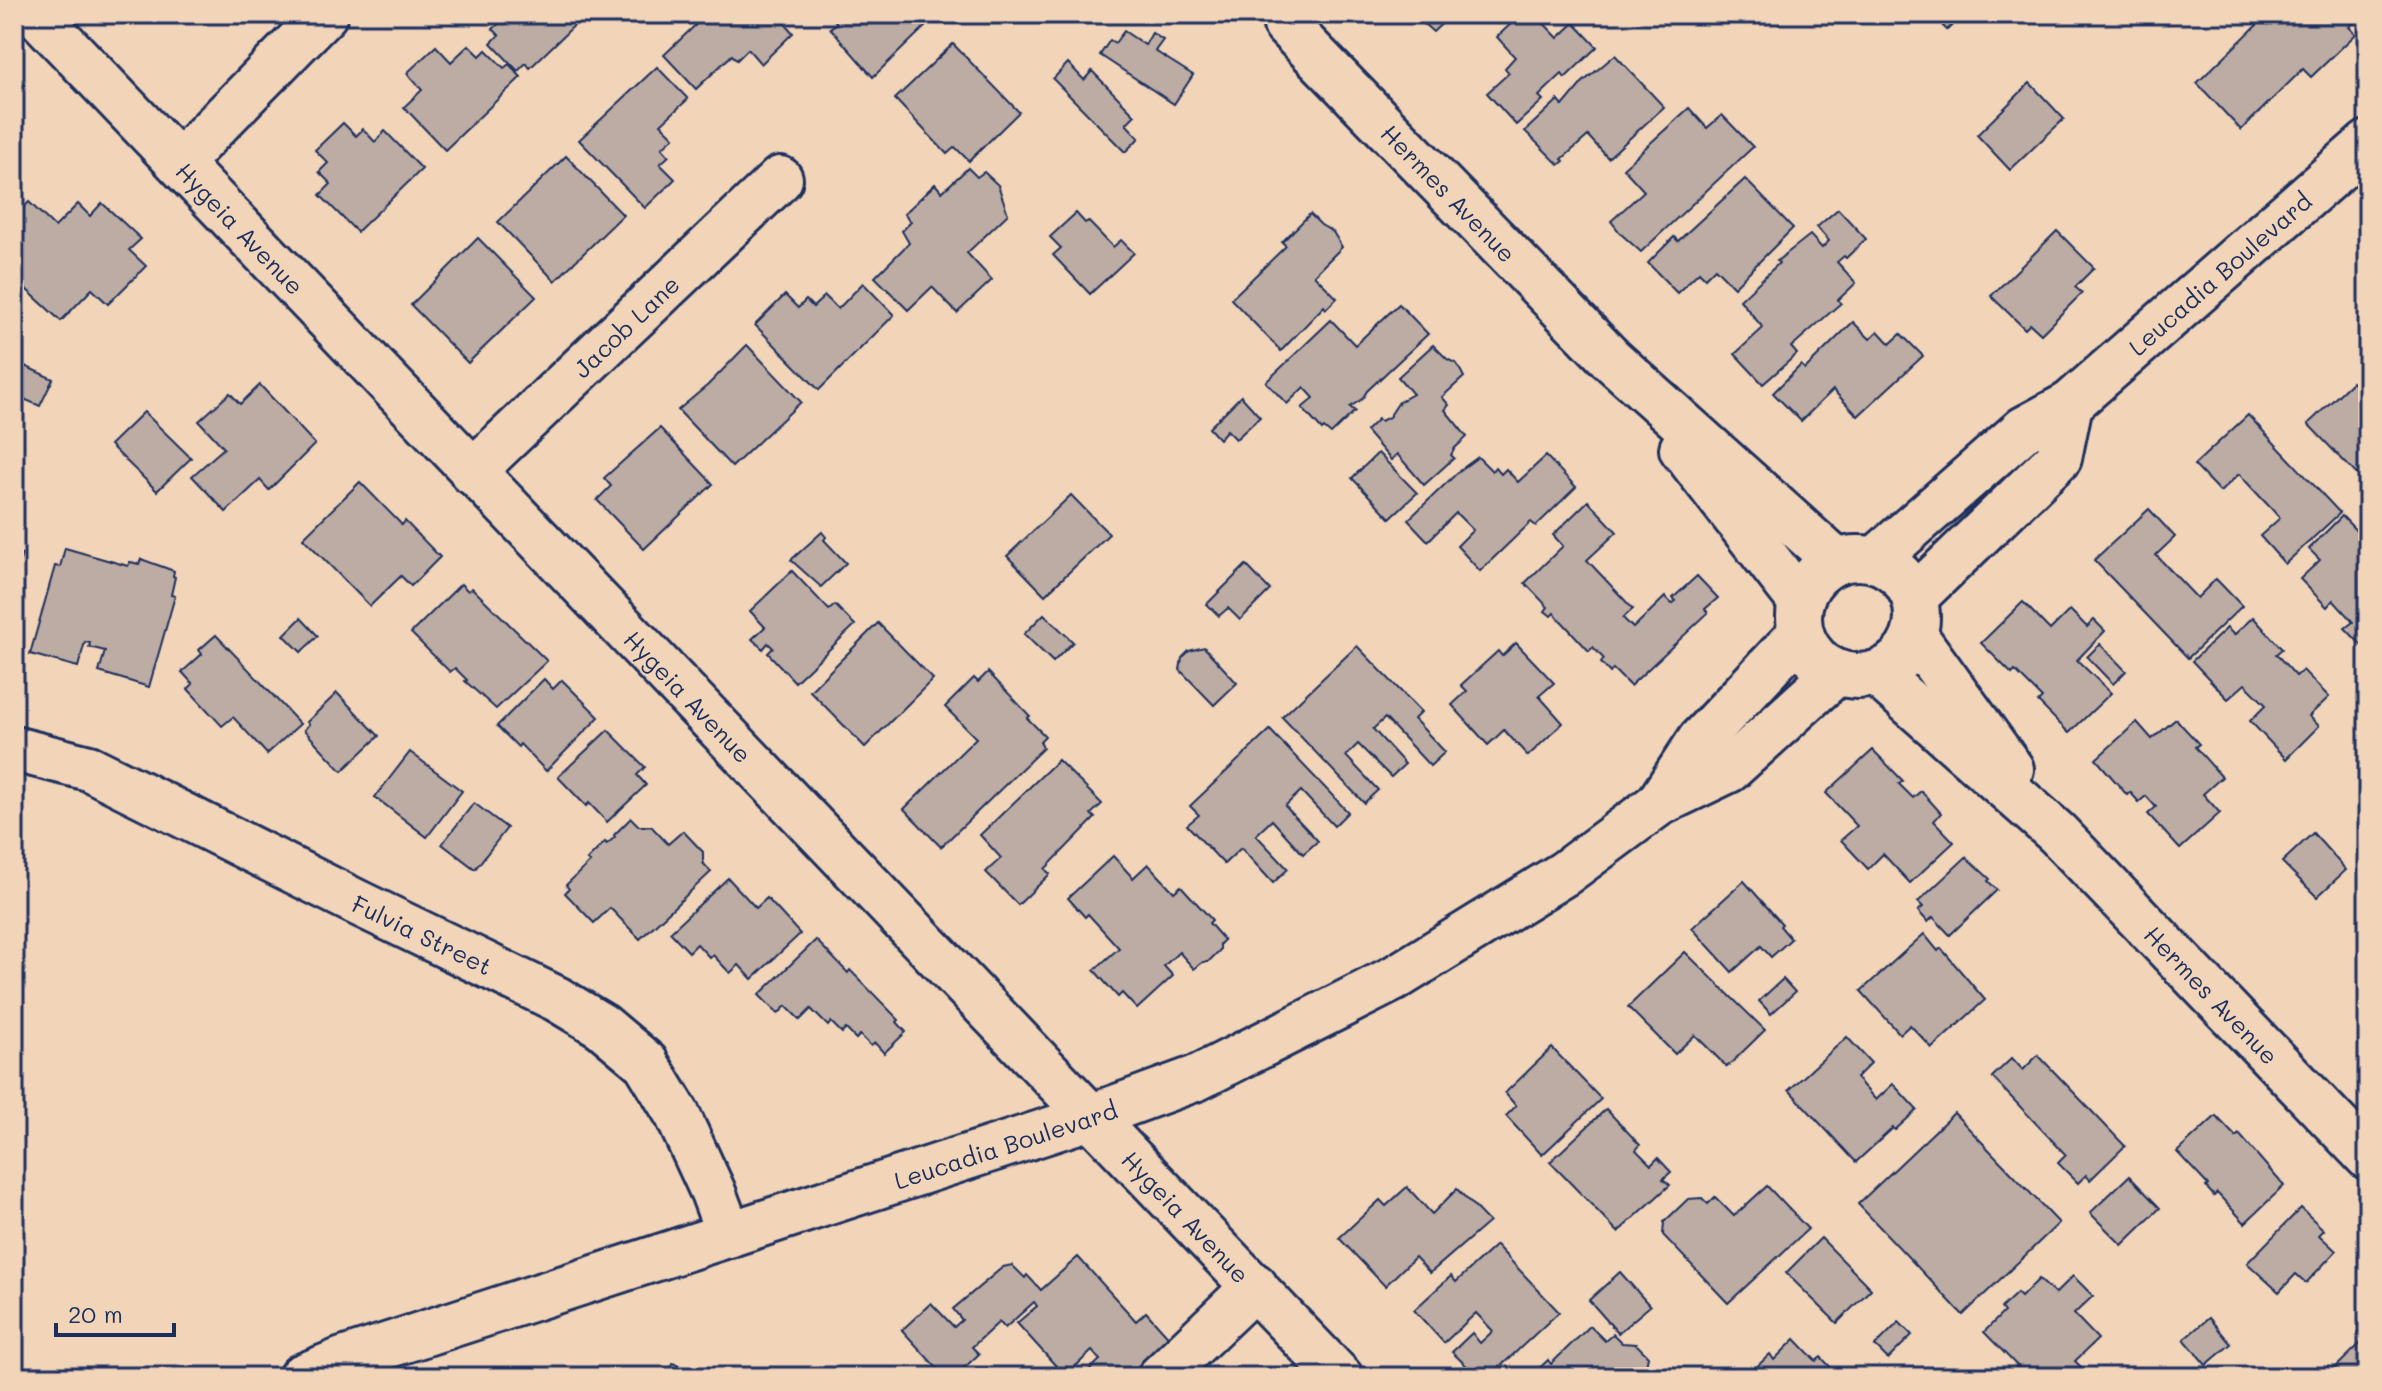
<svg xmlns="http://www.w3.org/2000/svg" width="2382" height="1391" font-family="Mali,sans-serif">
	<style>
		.building { fill: #bdaca3; stroke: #1b2f5e; stroke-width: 2 }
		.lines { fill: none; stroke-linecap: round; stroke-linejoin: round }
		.minor-casing { stroke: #1b2f5e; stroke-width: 50 }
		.major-casing { stroke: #1b2f5e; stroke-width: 50 }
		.minor { stroke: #f2d5b9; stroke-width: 44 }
		.major { stroke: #f2d5b9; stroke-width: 44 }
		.labels { text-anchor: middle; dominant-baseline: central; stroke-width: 8; stroke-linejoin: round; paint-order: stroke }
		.street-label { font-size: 24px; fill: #1b2f5e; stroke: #f2d5b9 }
	</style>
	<rect width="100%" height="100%" fill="#f2d5b9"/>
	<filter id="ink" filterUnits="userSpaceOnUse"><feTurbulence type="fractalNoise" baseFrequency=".0125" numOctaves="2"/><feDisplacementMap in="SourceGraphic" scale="16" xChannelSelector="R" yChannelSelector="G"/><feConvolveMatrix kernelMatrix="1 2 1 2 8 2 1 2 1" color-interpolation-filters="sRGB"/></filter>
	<g filter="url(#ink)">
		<g class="building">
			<polygon points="499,14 586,14 530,68 526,63 518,71 491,43 499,35 493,29 504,19"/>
			<polygon points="707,14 790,14 783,21 793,33 761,64 748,49 737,60 732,55 696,89 664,55"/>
			<polygon points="829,14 925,14 931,21 873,77 830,28 837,23"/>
			<polygon points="1452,14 1433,32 1415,16 1416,14"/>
			<polygon points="1521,14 1535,14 1558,38 1574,23 1597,47 1565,78 1562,74 1539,96 1543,100 1516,125 1487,93 1509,73 1505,68 1515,57 1497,37"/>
			<polygon points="1931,14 1964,14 1947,30"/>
			<polygon points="2249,14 2363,14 2349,27 2356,34 2311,77 2303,69 2241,130 2197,83 2258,24"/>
			<polygon points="1124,31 1145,45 1152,33 1163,40 1155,51 1193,75 1174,104 1100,55 1110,40 1115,43"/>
			<polygon points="953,44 1019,112 969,161 955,147 947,154 895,99"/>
			<polygon points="469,45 480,56 486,50 504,68 509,64 521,77 445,150 404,107 422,90 407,73 436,46 451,62"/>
			<polygon points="1615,55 1664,107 1608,158 1588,136 1562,159 1564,161 1559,165 1525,131 1558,100 1563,106 1583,82"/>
			<polygon points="1068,63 1084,80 1092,71 1135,115 1126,124 1139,138 1125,152 1053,79"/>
			<polygon points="657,67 688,99 661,124 674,137 662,148 669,156 660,164 675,179 645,208 579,140"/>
			<polygon points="2030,83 2064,119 2010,170 1977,135"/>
			<polygon points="1689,108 1707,128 1722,115 1753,147 1641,252 1621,234 1611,221 1644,191 1623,168"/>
			<polygon points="343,123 356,136 363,129 375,142 385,131 422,169 357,232 320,195 331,184 319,172 328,163 315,150"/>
			<polygon points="566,156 623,215 555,281 498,222"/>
			<polygon points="968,168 977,177 984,172 998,185 1008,214 967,253 992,280 957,313 932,287 908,310 875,277 909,243 902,231 911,222 904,214 935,184 942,192"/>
			<polygon points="1745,179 1793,228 1734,287 1715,268 1705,278 1699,272 1677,293 1648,263 1674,237 1678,241"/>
			<polygon points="29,202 55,227 78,204 90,216 102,203 141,239 129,250 146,266 108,304 92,289 61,321 14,278 14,218"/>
			<polygon points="1838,209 1866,239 1846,258 1844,256 1837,262 1856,283 1838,300 1841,303 1791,347 1797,354 1763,384 1735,354 1763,328 1740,300 1779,263 1777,261 1810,235 1822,248 1829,241 1817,227"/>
			<polygon points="1076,213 1085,223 1088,221 1113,247 1121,240 1134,253 1090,294 1053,255 1061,248 1050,237"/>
			<polygon points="1310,214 1321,225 1333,232 1342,247 1314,275 1337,298 1326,309 1324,306 1281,351 1231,299 1286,246 1282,242"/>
			<polygon points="2057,231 2094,268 2075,287 2082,293 2041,334 2030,324 2025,329 1991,296"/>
			<polygon points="478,238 536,297 468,363 411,305"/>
			<polygon points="863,283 894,315 819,390 755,325 785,295 798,308 806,300 813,307 825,296 838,309"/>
			<polygon points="1399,304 1428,334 1367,391 1362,399 1350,407 1355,411 1331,434 1324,428 1322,430 1302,408 1314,398 1304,387 1287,404 1266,382 1331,320 1355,345"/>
			<polygon points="1853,322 1870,339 1878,331 1890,344 1901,334 1923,356 1858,416 1833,390 1801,421 1773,393 1801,365 1805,369"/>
			<polygon points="747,345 801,402 732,467 678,410 708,385"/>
			<polygon points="1433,345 1447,359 1457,364 1464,377 1442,397 1449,405 1445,410 1467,437 1455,448 1451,455 1454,458 1424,485 1397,454 1391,460 1366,431 1378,419 1381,421 1389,417 1399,402 1413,394 1398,377"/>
			<polygon points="14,361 53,379 40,406 17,396 14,402"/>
			<polygon points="2352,382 2368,399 2368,486 2308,424"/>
			<polygon points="260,385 315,444 269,490 260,480 226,512 192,476 224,448 199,421 230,393 240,404"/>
			<polygon points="1241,396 1260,417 1236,439 1227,430 1219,439 1209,428"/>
			<polygon points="144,412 191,458 157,491 110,445"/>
			<polygon points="2248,415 2340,513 2285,564 2260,536 2280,518 2239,474 2220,492 2194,465"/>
			<polygon points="660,428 713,484 644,549 597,500 611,486 604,478"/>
			<polygon points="1378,453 1417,493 1390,518 1352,478"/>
			<polygon points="1546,456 1576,487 1536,526 1531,522 1480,571 1457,546 1473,530 1456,513 1428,541 1408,520 1459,471 1478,457 1492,471 1495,467 1501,474 1506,469 1518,482"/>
			<polygon points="360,482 402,525 405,521 440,557 411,586 401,576 370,606 303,538"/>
			<polygon points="1071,495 1109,534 1045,595 1007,556"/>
			<polygon points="1588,501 1617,532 1587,560 1633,609 1623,618 1633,628 1665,597 1672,604 1676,601 1673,598 1697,576 1718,598 1705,609 1708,613 1630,686 1613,669 1610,673 1601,663 1604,659 1593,647 1589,651 1554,613 1551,616 1545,611 1548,607 1525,583 1563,546 1553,535"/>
			<polygon points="2149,509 2175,537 2156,555 2197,598 2216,579 2242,606 2188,658 2094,560"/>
			<polygon points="2342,516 2368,543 2368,567 2363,571 2368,576 2368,652 2345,628 2353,622 2333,600 2327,607 2300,579 2320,560 2309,549"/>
			<polygon points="822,532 826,537 824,540 846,563 821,587 791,560"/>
			<polygon points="65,548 128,566 130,562 139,564 141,559 174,571 173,576 175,577 171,595 175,596 149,687 99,672 105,651 89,647 90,643 85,642 78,667 30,654 55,566 60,567"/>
			<polygon points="14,552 22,554 14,583"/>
			<polygon points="1246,565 1270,590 1240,620 1228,608 1219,616 1207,604"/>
			<polygon points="792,571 829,610 835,605 855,625 795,682 768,653 773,648 768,643 763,649 752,639 765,627 750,611"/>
			<polygon points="461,584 468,591 472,588 547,661 496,709 465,681 467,680 455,668 450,672 411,633"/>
			<polygon points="2023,602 2050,630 2070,610 2087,627 2094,620 2105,631 2077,660 2111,693 2069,733 2038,702 2042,698 2015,671 2012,674 1981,643"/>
			<polygon points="1044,614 1073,642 1053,662 1024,634"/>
			<polygon points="2253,617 2282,649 2276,654 2296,676 2303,670 2329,697 2309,716 2319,726 2286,759 2250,721 2266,705 2245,684 2228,699 2192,661 2227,628 2234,635"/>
			<polygon points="301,618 318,636 301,652 284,635"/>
			<polygon points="878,623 933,679 865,747 810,691"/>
			<polygon points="216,635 300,724 267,754 233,717 222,726 188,689 193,684 182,672 202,654 199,650"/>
			<polygon points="1516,643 1554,683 1539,696 1563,723 1528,756 1504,730 1488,745 1452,705 1467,691 1461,685 1498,651 1502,656"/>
			<polygon points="2100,644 2126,671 2113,684 2087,657"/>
			<polygon points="1357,646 1421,712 1414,719 1445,752 1430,766 1385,718 1373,729 1405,764 1391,777 1358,744 1346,756 1378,790 1364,803 1282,717"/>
			<polygon points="1204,647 1237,683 1214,705 1180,670 1182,658 1189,651"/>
			<polygon points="988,672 1030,716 1027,718 1045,736 1040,741 1043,748 941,847 904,809 976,738 945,707 974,678 978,682"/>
			<polygon points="544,679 553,689 562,680 599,717 546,771 520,744 518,747 497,726"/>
			<polygon points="337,693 379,736 342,771 304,730 309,724 307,722"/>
			<polygon points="2176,719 2199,744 2195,747 2222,777 2203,794 2220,813 2180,849 2148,814 2156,807 2146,796 2139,802 2130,792 2127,795 2096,759 2137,722 2152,739"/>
			<polygon points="608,730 645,767 637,775 646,785 607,822 589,803 586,806 558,777"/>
			<polygon points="1270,730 1348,812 1334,826 1301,791 1285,806 1318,841 1303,854 1272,820 1256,835 1288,869 1273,883 1241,848 1224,864 1187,825 1199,815 1190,806"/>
			<polygon points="1873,750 1903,781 1899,784 1913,798 1921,791 1941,813 1934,821 1954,842 1910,883 1883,854 1868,869 1841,840 1857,826 1826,793"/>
			<polygon points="410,752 462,791 427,837 375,797"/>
			<polygon points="1058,760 1102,804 1091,814 1095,818 1045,869 1050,874 1018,905 986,872 1001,858 980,835"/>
			<polygon points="474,803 507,828 475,869 442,844"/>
			<polygon points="631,818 639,826 651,826 668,844 683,831 703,852 703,863 711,872 640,939 610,908 594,923 565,893 569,889 566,885 590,862 587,860 605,842 607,844 615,837 614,835"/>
			<polygon points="2313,833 2346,870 2317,897 2282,862"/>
			<polygon points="1113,856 1133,878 1148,864 1174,892 1181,886 1212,920 1209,923 1224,940 1220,944 1220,950 1208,962 1203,962 1194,969 1179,952 1164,966 1173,976 1137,1009 1122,993 1118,997 1094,970 1119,948 1088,914 1085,917 1068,898"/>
			<polygon points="1966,857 1990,879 1988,881 1997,890 1950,935 1933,917 1928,922 1918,911 1923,907 1918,902"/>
			<polygon points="728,878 756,908 767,898 800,934 752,979 739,965 730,973 713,955 710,958 697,944 689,952 670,932"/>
			<polygon points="1744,881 1782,924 1780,926 1791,939 1771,957 1761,946 1732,972 1692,928"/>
			<polygon points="1924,934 1938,951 1941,948 1985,1000 1932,1048 1910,1025 1900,1034 1861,991"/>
			<polygon points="816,940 848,973 850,970 899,1020 897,1022 906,1032 884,1053 875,1043 871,1046 860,1035 856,1039 846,1029 842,1033 831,1022 828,1026 811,1009 800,1020 786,1006 778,1014 759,995"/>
			<polygon points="1685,952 1765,1030 1727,1067 1695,1035 1675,1054 1628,1007"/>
			<polygon points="1783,979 1795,992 1771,1014 1759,1001"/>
			<polygon points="1847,1037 1871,1063 1856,1078 1876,1100 1893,1084 1917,1110 1895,1130 1893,1128 1856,1162 1789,1090"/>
			<polygon points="1552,1048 1601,1099 1542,1155 1506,1116 1516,1106 1505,1093"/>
			<polygon points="2038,1055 2125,1146 2090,1180 2086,1175 2078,1183 2058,1163 2066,1155 1992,1077 2012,1058 2023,1070"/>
			<polygon points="1606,1109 1640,1145 1636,1150 1651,1165 1658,1158 1671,1172 1663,1179 1670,1185 1618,1232 1550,1162"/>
			<polygon points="1954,1113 2059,1223 1963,1315 1858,1204"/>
			<polygon points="2216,1116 2236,1137 2239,1134 2284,1186 2245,1223 2217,1193 2214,1196 2206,1187 2208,1185 2177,1152"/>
			<polygon points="2129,1176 2160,1208 2122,1245 2090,1213"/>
			<polygon points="1767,1186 1808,1229 1728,1303 1663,1235 1664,1222 1688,1199 1702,1198 1708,1204 1715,1197 1734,1216"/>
			<polygon points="1407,1187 1432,1214 1457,1189 1489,1222 1430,1273 1415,1257 1385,1286 1339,1238 1380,1200 1386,1206"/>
			<polygon points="2301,1208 2324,1230 2319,1235 2336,1251 2306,1283 2296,1274 2279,1292 2247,1263"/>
			<polygon points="1821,1238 1871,1289 1837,1323 1786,1273"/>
			<polygon points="1496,1245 1559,1312 1489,1377 1478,1377 1452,1352 1472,1333 1480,1343 1493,1331 1476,1313 1444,1343 1414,1310 1451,1276 1456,1282"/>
			<polygon points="1078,1257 1136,1321 1146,1312 1173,1342 1134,1377 1092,1377 1087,1372 1100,1360 1092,1351 1065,1376 1017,1323 1037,1306 1034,1302 1005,1328 999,1322 972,1347 979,1354 964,1368 972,1377 945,1377 902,1330 931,1303 954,1327 962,1320 953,1309 1003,1267 1012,1265 1025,1278 1027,1275 1041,1290"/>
			<polygon points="1620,1272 1650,1306 1618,1333 1589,1300"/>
			<polygon points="2073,1276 2093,1296 2074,1314 2098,1339 2075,1361 2091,1377 2028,1377 1984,1332 2004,1312 2001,1308 2017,1293 2021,1297 2039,1279 2055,1294"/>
			<polygon points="2209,1318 2231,1344 2206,1365 2184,1339"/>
			<polygon points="1899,1322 1912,1335 1888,1359 1875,1346"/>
			<polygon points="1590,1326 1605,1341 1613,1334 1622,1343 1636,1344 1648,1356 1646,1366 1650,1370 1643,1377 1530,1377 1548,1360 1551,1364"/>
			<polygon points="2367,1337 2368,1377 2340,1377 2333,1370"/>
			<polygon points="1795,1339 1816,1361 1821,1357 1840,1377 1746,1377 1770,1354 1774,1360"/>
			<polygon points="673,1363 704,1377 667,1377"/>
		</g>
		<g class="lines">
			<defs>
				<g id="minor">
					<path id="s1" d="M36,14l1304,1363"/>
					<path id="s2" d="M1286,25l325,334 225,202"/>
					<polyline points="179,163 325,14"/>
					<polyline points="1682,449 1800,601"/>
					<path id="s3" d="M472,472l308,-293"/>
					<polyline points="1915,636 2011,769"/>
					<path id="s4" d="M1877,674l180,159 311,324"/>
					<path id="s5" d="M14,749l75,19 269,135 199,96 45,27 44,37 31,51 36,78 16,43"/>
					<polyline points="1160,1377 1255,1286"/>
				</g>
				<g id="major">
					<circle cx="1858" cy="617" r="59"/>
					<path id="s6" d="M1876,559l148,-130 46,-25 298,-261"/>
					<polyline points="1915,597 2059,458 2070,404"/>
					<polyline points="1658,804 1700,740 1800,634"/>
					<path id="s7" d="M301,1377l42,-17 747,-243 107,-39 198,-100 170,-105 93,-69 71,-34 107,-97"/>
				</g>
			</defs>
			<use href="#minor" class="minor-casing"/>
			<use href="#major" class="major-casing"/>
			<use href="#minor" class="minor"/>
			<use href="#major" class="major"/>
		</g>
	</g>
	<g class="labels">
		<g class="street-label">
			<text stroke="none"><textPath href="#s2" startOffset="234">Hermes Avenue</textPath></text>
			<text stroke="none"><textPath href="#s1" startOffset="296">Hygeia Avenue</textPath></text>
			<text stroke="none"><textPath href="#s6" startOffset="448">Leucadia Boulevard</textPath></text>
			<text stroke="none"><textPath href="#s3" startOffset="212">Jacob Lane</textPath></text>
			<text stroke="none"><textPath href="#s1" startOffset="944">Hygeia Avenue</textPath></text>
			<text stroke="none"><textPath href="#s5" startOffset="450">Fulvia Street</textPath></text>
			<text stroke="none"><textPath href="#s4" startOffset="464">Hermes Avenue</textPath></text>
			<text stroke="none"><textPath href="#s7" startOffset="742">Leucadia Boulevard</textPath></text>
			<text stroke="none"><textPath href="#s1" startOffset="1664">Hygeia Avenue</textPath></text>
		</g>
	</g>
	<rect width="2382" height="1391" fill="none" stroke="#f2d5b9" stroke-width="48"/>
	<rect x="24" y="24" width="2334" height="1343" fill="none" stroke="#1b2f5e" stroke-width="3" filter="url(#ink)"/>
	<path d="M56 1323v12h118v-12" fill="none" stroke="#1b2f5e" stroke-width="4"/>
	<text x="68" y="1323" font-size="24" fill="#1b2f5e" stroke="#f2d5b9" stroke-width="6" paint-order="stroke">20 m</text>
</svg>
